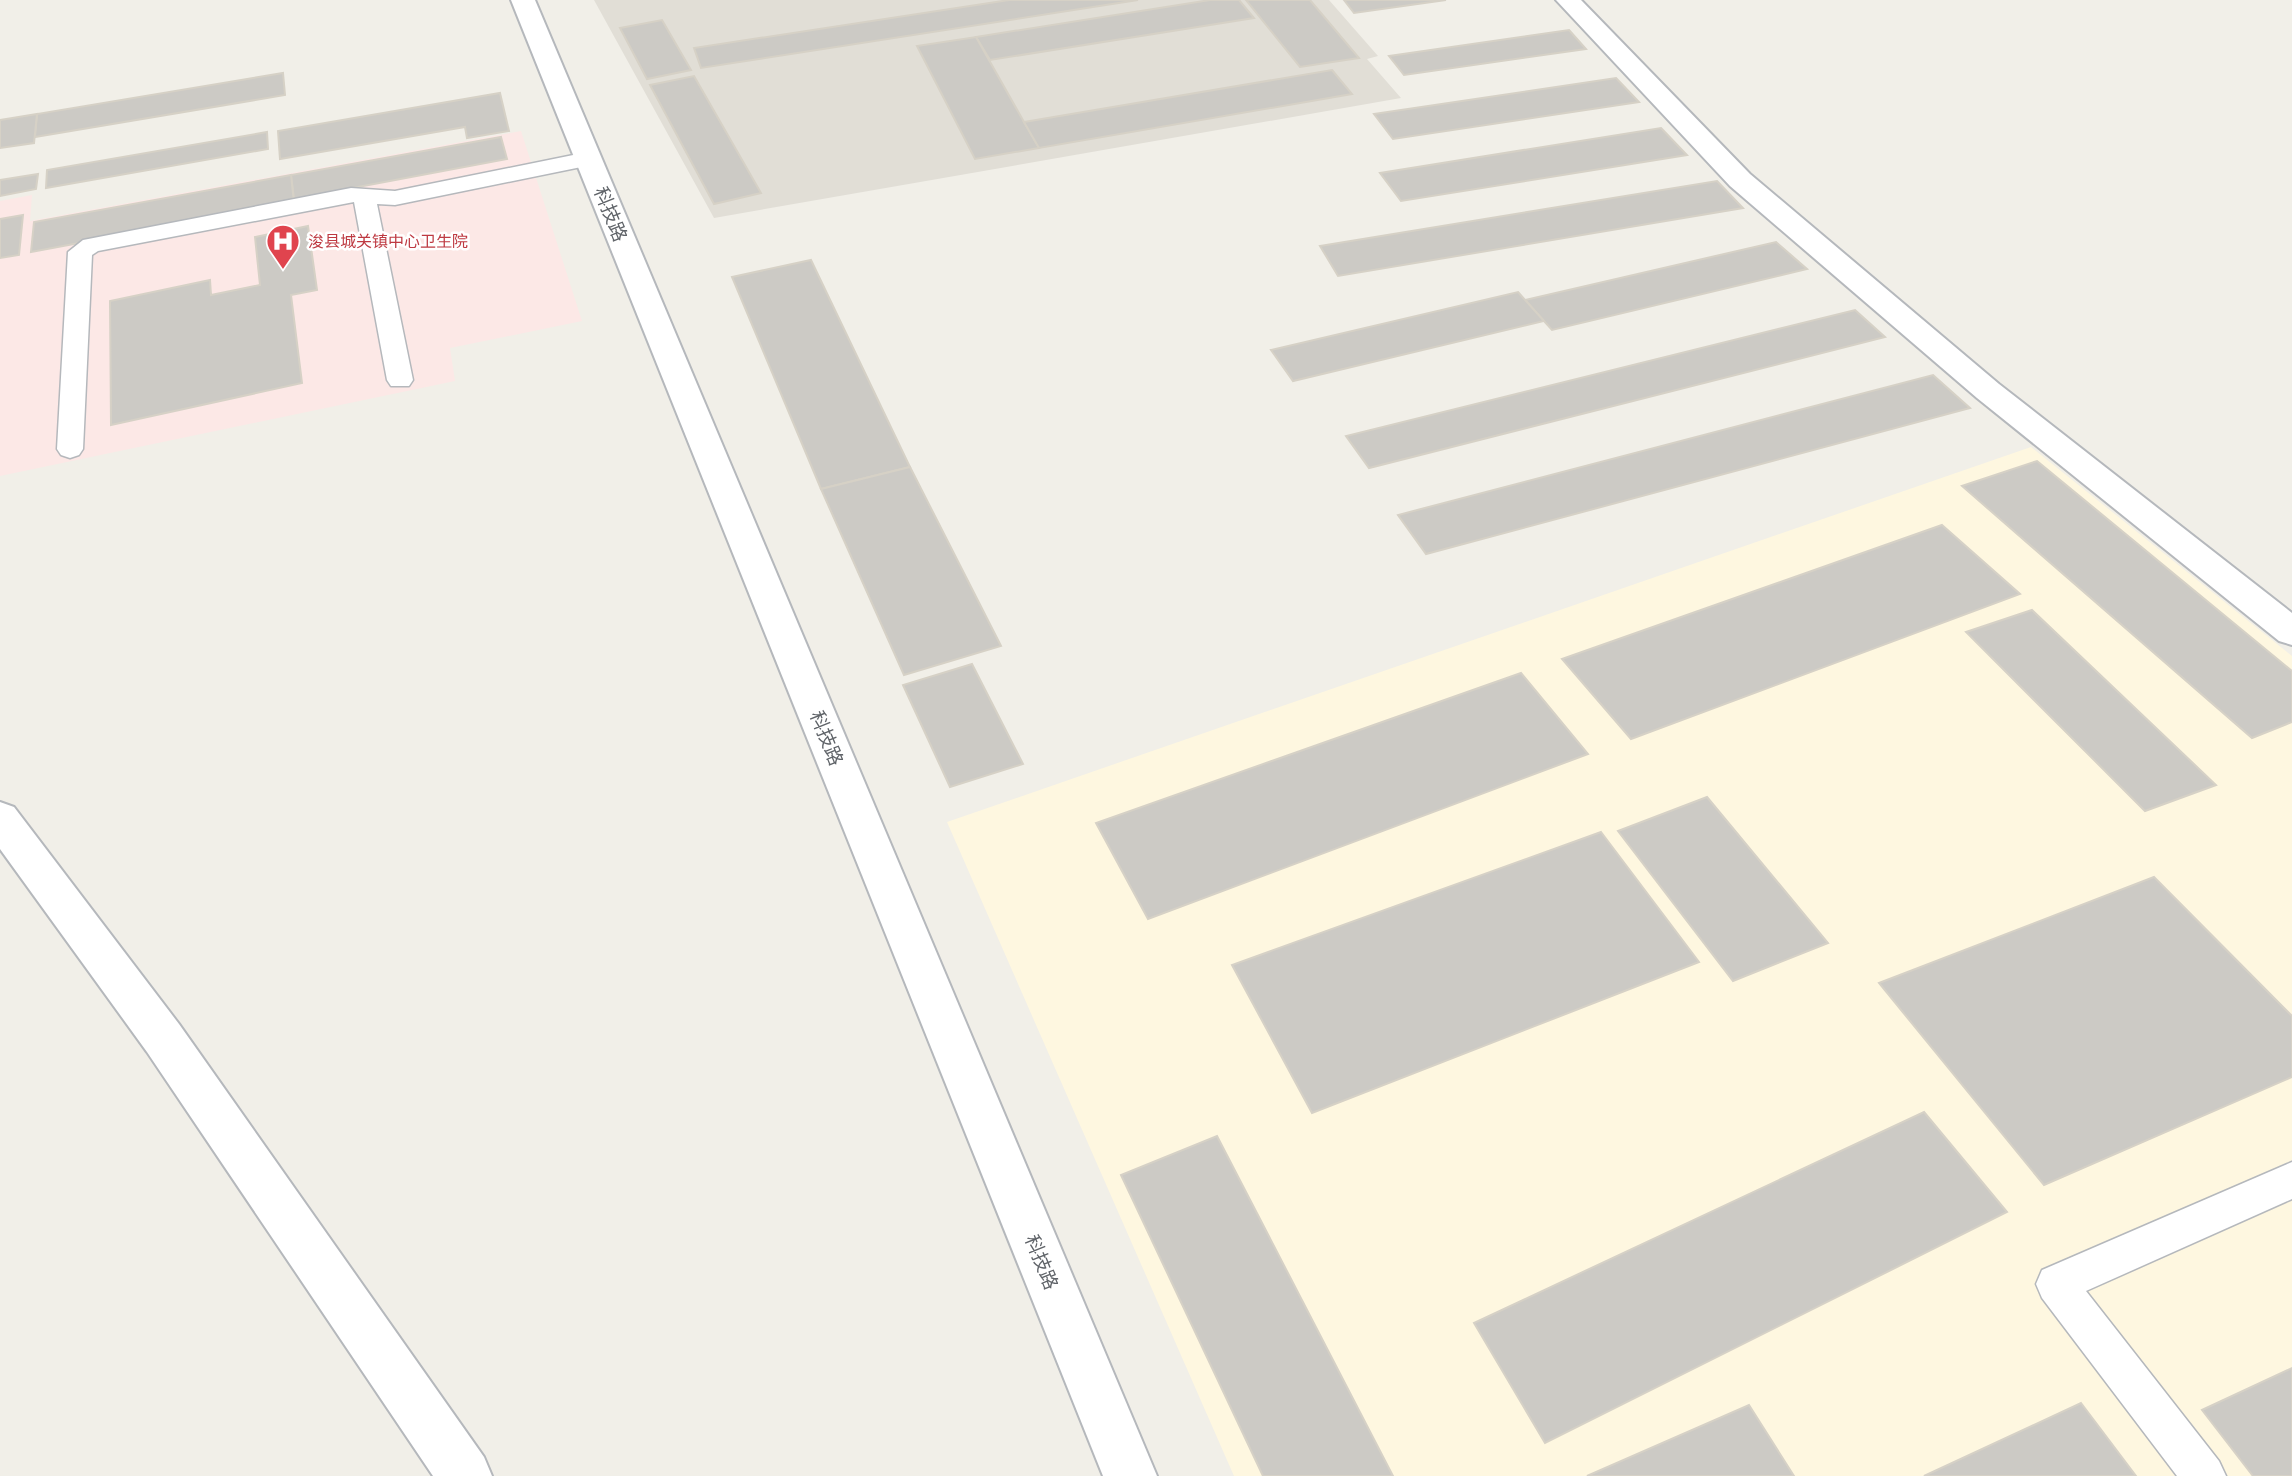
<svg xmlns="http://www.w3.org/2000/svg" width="2292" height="1476" font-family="'Asap Condensed','Noto Sans SC',sans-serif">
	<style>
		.commercial { fill: #fef7e0 }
		.education { fill: #e1ded6 }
		.medical { fill: #fce8e6 }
		.building { fill: #cccac5; stroke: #d6d1c6; stroke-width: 2 }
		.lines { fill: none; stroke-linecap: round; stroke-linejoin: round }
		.service-casing { stroke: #b5b8bc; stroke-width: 3 }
		.minor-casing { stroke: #b5b8bc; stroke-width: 4 }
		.tertiary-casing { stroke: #b5b8bc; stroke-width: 4 }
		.service { fill: #fff; fill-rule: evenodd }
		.minor { fill: #fff; fill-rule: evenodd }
		.tertiary { fill: #fff; fill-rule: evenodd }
		.labels { text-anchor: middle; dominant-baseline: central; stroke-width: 5; stroke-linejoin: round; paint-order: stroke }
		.far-health-label { font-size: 16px; fill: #be3a42; stroke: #fff; text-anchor: start }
		.street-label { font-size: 19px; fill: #5f6368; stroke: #fff }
	</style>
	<rect width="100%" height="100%" fill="#f1efe8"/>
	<polygon class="commercial" points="2031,447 2292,656 2292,1476 1234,1476 947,822"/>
	<polygon class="education" points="594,0 1329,0 1378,56 1367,59 1401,98 714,218"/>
	<polygon class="medical" points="521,131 582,321 450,348 455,381 0,476 0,201 32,195 30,221"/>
	<g class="building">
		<polygon points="1009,0 1138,0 701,68 694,48"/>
		<polygon points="1210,0 1239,0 1254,18 990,60 976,37"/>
		<polygon points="1246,0 1310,0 1359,58 1300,67"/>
		<polygon points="1344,0 1446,0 1354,13"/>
		<polygon points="662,20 691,70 647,79 620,28"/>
		<polygon points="1569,30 1586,49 1404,75 1389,56"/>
		<polygon points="976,37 1024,122 1039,148 975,159 917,46"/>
		<polygon points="1332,70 1352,94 1039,148 1024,122"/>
		<polygon points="283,73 285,95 35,137 37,114"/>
		<polygon points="694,76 761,193 714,204 650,85"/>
		<polygon points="1616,78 1639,102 1393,139 1374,114"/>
		<polygon points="500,93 509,131 467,138 465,127 280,159 278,131"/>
		<polygon points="37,114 34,143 0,148 0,120"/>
		<polygon points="1661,128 1687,155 1401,201 1380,173"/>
		<polygon points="267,132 268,149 46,188 47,170"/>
		<polygon points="501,137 507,159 294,199 291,175"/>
		<polygon points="38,174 36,189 0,196 0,180"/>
		<polygon points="291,175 294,203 31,252 34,222"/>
		<polygon points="1717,181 1743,208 1338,276 1320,246"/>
		<polygon points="23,215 19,255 0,258 0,219"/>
		<polygon points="308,226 317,290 291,295 302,383 111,425 110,301 210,280 211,295 260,285 255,237"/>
		<polygon points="1776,242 1807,269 1552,330 1525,300"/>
		<polygon points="811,260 910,467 821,489 732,277"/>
		<polygon points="1518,292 1544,321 1293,381 1271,350"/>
		<polygon points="1855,310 1885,337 1369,468 1346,436"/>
		<polygon points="1933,375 1970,408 1426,554 1398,515"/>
		<polygon points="2037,461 2292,671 2292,722 2252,738 1962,486"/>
		<polygon points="910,467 1001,646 904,675 821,489"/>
		<polygon points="1942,525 2020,594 1631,739 1562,659"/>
		<polygon points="2032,610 2216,785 2145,811 1966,632"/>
		<polygon points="972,664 1023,764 950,787 903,685"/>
		<polygon points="1521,673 1588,754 1148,919 1096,823"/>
		<polygon points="1707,797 1828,943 1733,981 1618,831"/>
		<polygon points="1601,832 1699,962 1312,1113 1232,965"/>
		<polygon points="2154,877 2292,1016 2292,1077 2044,1185 1879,983"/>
		<polygon points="1924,1112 2007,1212 1545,1443 1474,1323"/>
		<polygon points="1217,1136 1393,1476 1263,1476 1121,1175"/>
		<polygon points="2292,1368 2292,1476 2253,1476 2202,1410"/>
		<polygon points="2081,1403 2136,1476 1924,1476"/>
		<polygon points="1749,1405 1794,1476 1587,1476"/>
	</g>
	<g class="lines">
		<defs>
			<g id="service">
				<polygon points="588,152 596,154 599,159 596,164 395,205 377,204 413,380 409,386 391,386 387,380 354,202 98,251 92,255 83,449 79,455 70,458 61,455 57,449 68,252 83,240 351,188 395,191"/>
				<polygon points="2292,1162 2292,1199 2086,1291 2219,1461 2226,1476 2177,1476 2042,1298 2036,1284 2042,1270"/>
			</g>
			<g id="minor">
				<polygon points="1556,0 1581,0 1750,174 1999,384 2292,613 2292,645 2279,641 1977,398 1730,186"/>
				<polygon points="0,802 14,807 179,1024 484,1457 492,1476 433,1476 147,1052 0,849"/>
			</g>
			<polygon id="tertiary" points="511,0 535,0 1157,1476 1103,1476"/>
		</defs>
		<use href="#service" class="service-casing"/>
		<use href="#minor" class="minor-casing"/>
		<use href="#tertiary" class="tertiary-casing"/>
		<use href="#service" class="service"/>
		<use href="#minor" class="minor"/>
		<use href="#tertiary" class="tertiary"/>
	</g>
	<defs>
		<symbol id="hospital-pin" viewBox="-11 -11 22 30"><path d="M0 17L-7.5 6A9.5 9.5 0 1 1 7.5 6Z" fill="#e0444e" stroke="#fff"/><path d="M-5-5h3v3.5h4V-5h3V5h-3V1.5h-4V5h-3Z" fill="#fff"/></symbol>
	</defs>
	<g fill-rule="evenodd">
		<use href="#hospital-pin" x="264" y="222" width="38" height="52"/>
	</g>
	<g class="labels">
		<g class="far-health-label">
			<text x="308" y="241">浚县城关镇中心卫生院</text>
		</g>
		<g class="street-label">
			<text transform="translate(611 214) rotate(68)">科技路</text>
			<text transform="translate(827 738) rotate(68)">科技路</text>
			<text transform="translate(1042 1262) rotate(68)">科技路</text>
		</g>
	</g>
</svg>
